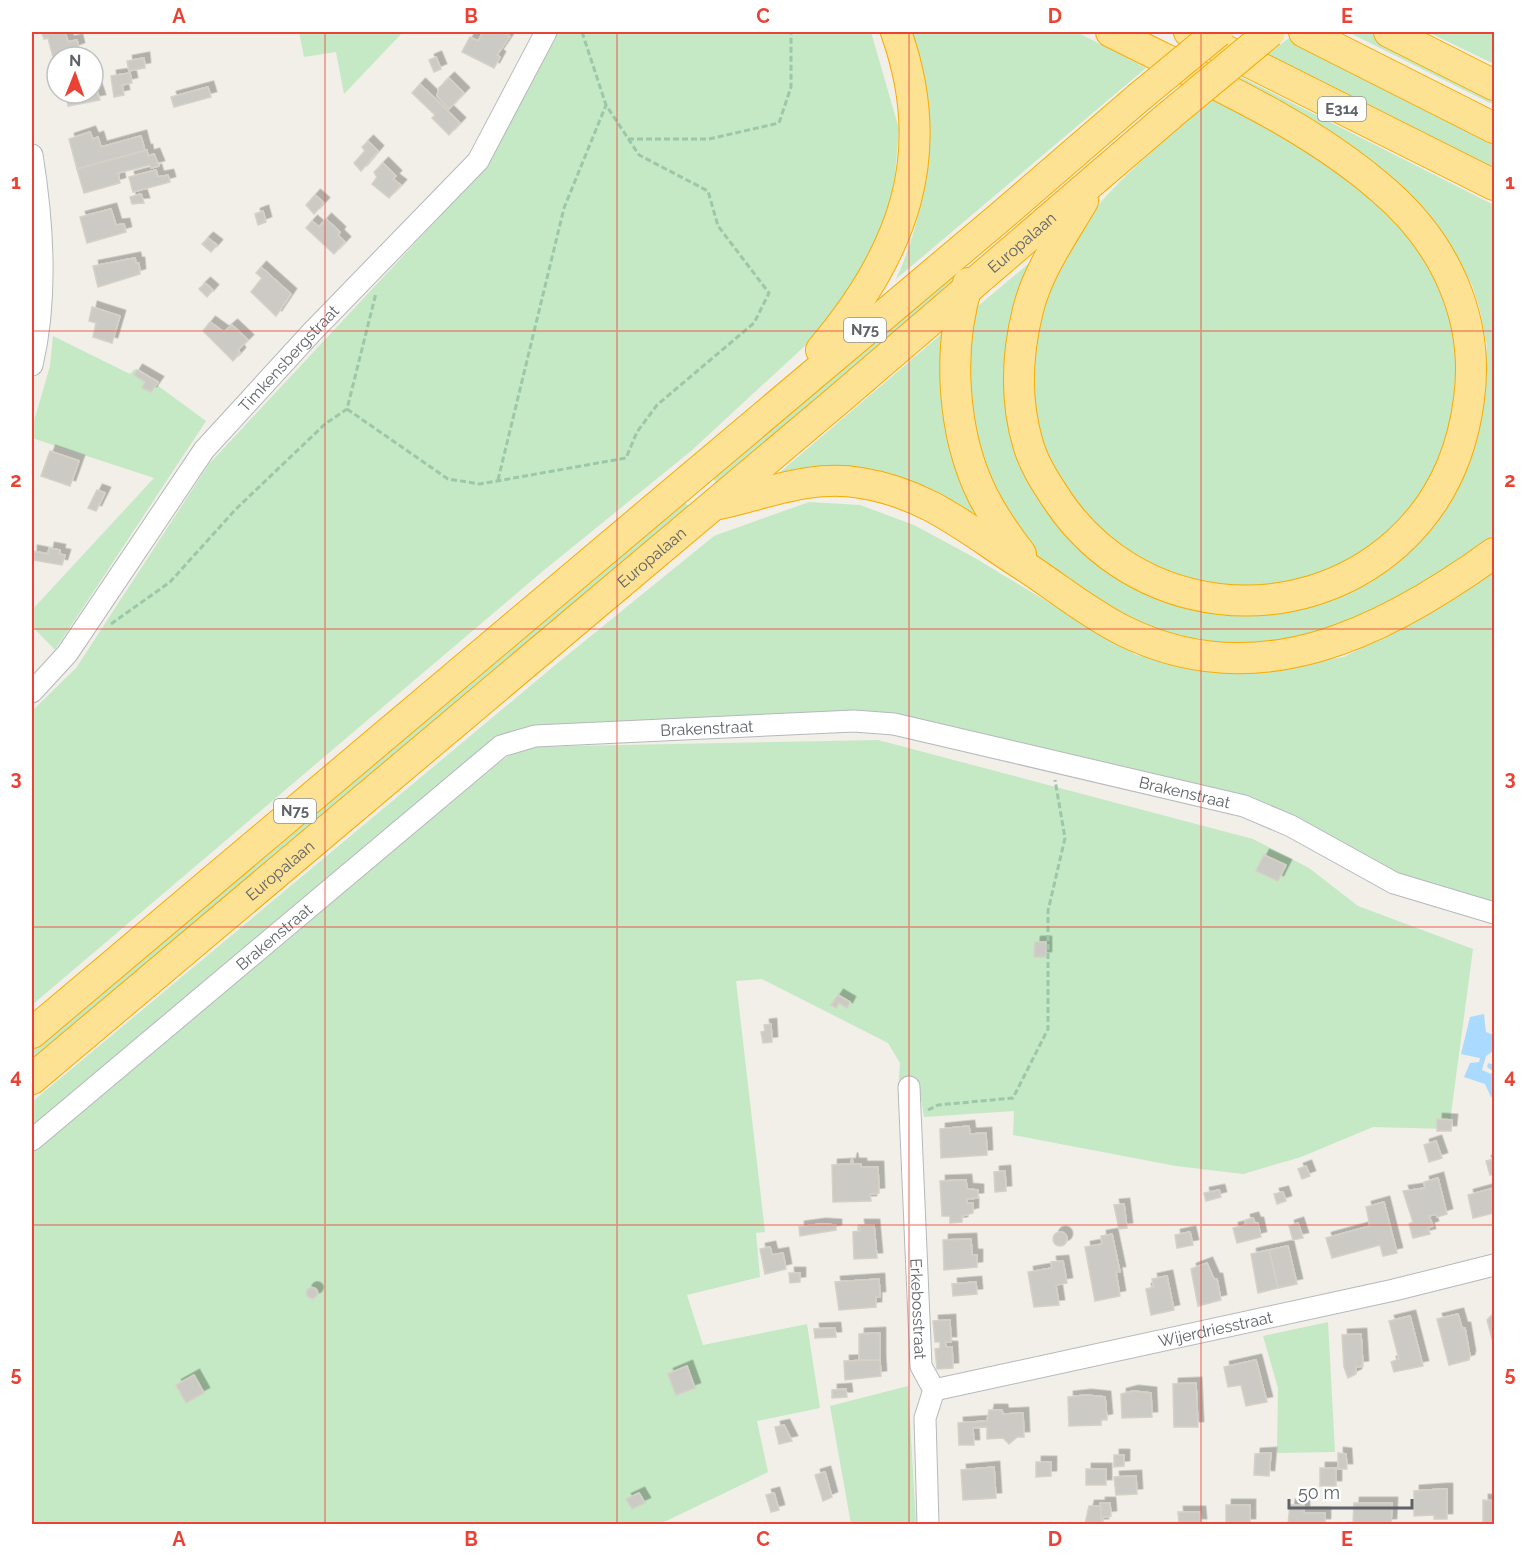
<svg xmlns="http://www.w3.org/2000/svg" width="1526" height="1556" font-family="Raleway,sans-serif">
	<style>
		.green { fill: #c5e8c5 }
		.water { fill: #aadaff }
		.building { fill: #cccac5; stroke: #d6d1c6; stroke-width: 1.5; filter: url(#shadow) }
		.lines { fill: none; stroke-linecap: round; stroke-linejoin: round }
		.minor-casing { stroke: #b5b8bc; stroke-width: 23 }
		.highway-casing { stroke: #f9ab00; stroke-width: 32 }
		.path { stroke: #9cc7a9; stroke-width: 3; stroke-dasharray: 6 3; stroke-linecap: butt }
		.minor { stroke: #fff; stroke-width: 21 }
		.highway { stroke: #fde293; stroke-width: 30 }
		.highway-bridge-casing { stroke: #f9ab00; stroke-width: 32; stroke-linecap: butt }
		.highway-bridge { stroke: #fde293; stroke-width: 30 }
		.grid { fill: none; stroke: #ea4335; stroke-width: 1.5; stroke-opacity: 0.55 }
		.labels { text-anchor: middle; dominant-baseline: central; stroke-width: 5; stroke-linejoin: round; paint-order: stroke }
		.shield { fill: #fff; stroke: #8f9295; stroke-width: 1.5 }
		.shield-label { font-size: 15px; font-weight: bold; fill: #5f6368 }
		.street-label { font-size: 16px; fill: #5f6368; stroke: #fff }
		.neatline { fill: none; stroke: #ea4335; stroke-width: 2 }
		.grid-label { font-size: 20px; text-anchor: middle; font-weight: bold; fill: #ea4335 }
	</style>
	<defs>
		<filter id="shadow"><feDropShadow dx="5.5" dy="-5.5" stdDeviation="0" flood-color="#0004"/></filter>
	</defs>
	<rect width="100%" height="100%" fill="#f1efe8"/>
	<g class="green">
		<polygon points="299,32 403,32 344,94 336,52 304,57"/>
		<polygon points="558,32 871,32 899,129 892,209 851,293 808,343 691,451 543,571 32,1005 32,711 76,668 209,464 486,167"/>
		<path d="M910,32h167l69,36 -250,211c27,-58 39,-129 29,-194 -3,-18 -10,-36 -15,-53z"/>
		<polygon points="1348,32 1370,32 1494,95 1494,105"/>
		<polygon points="1428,32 1494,32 1494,64"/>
		<polygon points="1289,38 1494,139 1494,169 1266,56"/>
		<polygon points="1241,77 1494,205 1494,541 1444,573 1313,639 1242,645 1166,637 1098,607 1033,556 1002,511 970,424 969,322 978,306 1039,255 1013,428 1139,586 1348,588 1390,567 1422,533 1482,403 1487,346 1480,310 1472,285 1456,258 1232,84"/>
		<path d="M1213,97c106,62 228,115 245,253 2,15 -1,33 -3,49 -3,43 -26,87 -55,119 -8,9 -15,19 -24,27 -10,8 -25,13 -37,19 -10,5 -21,13 -32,17 -10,3 -24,3 -35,4 -82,11 -154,-24 -201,-91 -8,-11 -18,-22 -24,-35 -32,-71 -15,-159 27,-222 37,-55 91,-96 139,-140z"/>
		<polygon points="957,266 955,284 717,484 710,473"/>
		<polygon points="944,332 940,385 949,426 977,512 965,513 830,467 778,474"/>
		<polygon points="53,336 130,374 135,369 206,421 55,650 32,626 32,610 154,478 32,438 32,428 50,366"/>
		<polygon points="681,499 691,508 32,1064 32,1047"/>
		<polygon points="809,502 860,505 914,525 975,558 1136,655 1240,671 1344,657 1456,598 1494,570 1494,908 1396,872 1284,812 889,716 523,731 32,1132 32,1102 554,666 714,536"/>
		<polygon points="878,740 1253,839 1309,868 1358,906 1473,949 1449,1129 1373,1127 1301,1157 1243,1174 1176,1166 1013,1135 1014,1111 924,1117 919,1086 901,1087 898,1091 900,1063 888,1043 762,979 736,981 765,1232 756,1233 760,1277 687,1295 703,1345 807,1324 820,1408 757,1421 768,1472 660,1524 32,1524 32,1150 505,758 522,747"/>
		<polygon points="1328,1322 1335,1452 1277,1453 1278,1388 1263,1336"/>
		<polygon points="908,1386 916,1524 851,1524 830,1406"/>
	</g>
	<polygon class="water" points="1484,1014 1486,1032 1494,1035 1492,1052 1486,1056 1482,1070 1491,1074 1493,1071 1487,1067 1488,1063 1494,1065 1494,1097 1491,1097 1485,1084 1464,1077 1470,1063 1479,1062 1480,1058 1461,1054 1470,1017"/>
	<g class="building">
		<polygon points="47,32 65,32 68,42 77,40 79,48 53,57 48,38 44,39 42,33"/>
		<polygon points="483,32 501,32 510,36 497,55 500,57 494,68 462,52 470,37 478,41"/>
		<polygon points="436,57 441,69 434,72 429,60"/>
		<polygon points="144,58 145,68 129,71 127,61"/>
		<polygon points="130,73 132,83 122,85 124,95 114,97 111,76"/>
		<polygon points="449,78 464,93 449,109 437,96 439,88"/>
		<polygon points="93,79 100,100 68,106 66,93 93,93"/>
		<polygon points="420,84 460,123 449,135 432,118 435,115 412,93"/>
		<polygon points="208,87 211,97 174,107 171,97"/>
		<polygon points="90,132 93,139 98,137 101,147 141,136 145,151 77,169 69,139"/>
		<polygon points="368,141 378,151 361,171 354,163 365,151 362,147"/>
		<polygon points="147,150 148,156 154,154 159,166 151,168 150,165 118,173 120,183 84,193 77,169"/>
		<polygon points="383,163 396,176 393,179 401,185 389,198 372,184 377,177 374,172"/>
		<polygon points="156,170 158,177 168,175 170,182 133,192 129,177"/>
		<polygon points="141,194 144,203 132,204 130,197"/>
		<polygon points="315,195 324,203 314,214 306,205"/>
		<polygon points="111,209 116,225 124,224 126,232 87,243 80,217"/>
		<polygon points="263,211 266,222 258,225 255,214"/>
		<polygon points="326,219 340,232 338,235 345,242 334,254 306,228 312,221 319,227"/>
		<polygon points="208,238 217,245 211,252 202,244"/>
		<polygon points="135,258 136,263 139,263 140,274 98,287 93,266"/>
		<polygon points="261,267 291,294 276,316 251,292 262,278 256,273"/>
		<polygon points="205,283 213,290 207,297 199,289"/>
		<polygon points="92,307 120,316 112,343 93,337 96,323 89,321"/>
		<polygon points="210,322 224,332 232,325 248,340 238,350 240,353 233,361 203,331"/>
		<polygon points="137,370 158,382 151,392 142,388 145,382 134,375"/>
		<polygon points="50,451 79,461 70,486 41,476"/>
		<polygon points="97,490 105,493 96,511 88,508"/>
		<polygon points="49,548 60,550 59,554 65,555 62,565 33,560 32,565 32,551 48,554"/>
		<polygon points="1264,855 1286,865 1278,881 1256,871"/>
		<polygon points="1035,942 1046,942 1046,957 1034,957"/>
		<polygon points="838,995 850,1002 847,1008 839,1003 836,1008 831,1005"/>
		<polygon points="771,1024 772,1042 763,1043 761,1032 765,1031 764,1025"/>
		<polygon points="1437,1119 1452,1120 1451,1131 1437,1131"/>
		<polygon points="969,1126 970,1134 986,1133 987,1155 941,1158 940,1129"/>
		<polygon points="1436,1141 1442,1158 1429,1162 1424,1145"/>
		<polygon points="852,1158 853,1164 861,1164 861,1167 878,1167 879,1193 870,1194 871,1201 833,1202 832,1165 851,1164"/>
		<polygon points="1494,1159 1494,1174 1490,1175 1486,1161"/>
		<polygon points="1306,1166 1310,1176 1302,1179 1298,1169"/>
		<polygon points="1005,1171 1006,1191 995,1192 994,1172"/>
		<polygon points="1438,1178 1447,1214 1437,1217 1436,1214 1429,1216 1433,1226 1428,1228 1430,1234 1413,1238 1409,1224 1413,1222 1403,1191 1425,1188 1424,1182"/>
		<polygon points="966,1180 967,1189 978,1190 978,1198 967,1199 967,1203 973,1203 973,1213 962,1216 962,1222 950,1223 950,1216 942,1216 940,1181"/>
		<polygon points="1494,1188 1494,1213 1473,1218 1468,1195"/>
		<polygon points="1219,1190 1221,1197 1206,1201 1204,1193"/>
		<polygon points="1283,1192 1286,1201 1277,1204 1274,1194"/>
		<polygon points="1384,1202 1397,1253 1383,1256 1380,1245 1332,1258 1326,1238 1370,1226 1366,1207"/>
		<polygon points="1124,1204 1127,1228 1119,1229 1114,1205"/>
		<polygon points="1253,1218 1255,1223 1258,1223 1261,1237 1237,1243 1233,1228 1246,1225 1245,1220"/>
		<polygon points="1298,1223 1303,1238 1293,1240 1289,1226"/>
		<polygon points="820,1224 836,1225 836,1230 800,1236 799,1227"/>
		<polygon points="859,1225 874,1225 877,1258 854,1259 853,1232 860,1231"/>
		<polygon points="1190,1232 1193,1245 1177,1248 1175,1235"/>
		<circle cx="1060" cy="1239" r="7"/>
		<polygon points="1112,1234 1120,1272 1116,1272 1120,1296 1095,1301 1085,1247 1102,1244 1101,1236"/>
		<polygon points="971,1239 972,1255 977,1255 977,1267 944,1270 943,1240"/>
		<polygon points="1288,1246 1297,1284 1278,1288 1269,1250"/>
		<polygon points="770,1247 772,1255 783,1253 786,1269 765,1274 760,1249"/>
		<polygon points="1269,1250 1278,1288 1258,1293 1251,1254"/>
		<polygon points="1063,1261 1067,1283 1056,1285 1059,1305 1034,1307 1028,1272 1052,1268 1051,1262"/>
		<polygon points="1207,1263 1214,1279 1217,1279 1221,1300 1198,1306 1191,1269"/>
		<polygon points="789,1273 800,1273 800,1282 790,1283"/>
		<polygon points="1167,1276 1174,1310 1151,1315 1146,1289 1154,1287 1152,1279"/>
		<polygon points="879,1279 880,1297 876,1297 876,1307 839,1310 835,1282"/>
		<polygon points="976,1282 977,1294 953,1296 952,1284"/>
		<circle cx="312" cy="1293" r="5.5"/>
		<polygon points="1494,1313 1494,1346 1487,1320"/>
		<polygon points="1458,1314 1462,1328 1465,1328 1470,1356 1469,1360 1449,1365 1437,1319"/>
		<polygon points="1410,1316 1423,1366 1394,1372 1391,1362 1399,1359 1389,1321"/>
		<polygon points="950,1320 951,1342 945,1342 946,1347 952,1347 953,1368 937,1369 935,1349 940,1348 940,1342 935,1342 933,1321"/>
		<polygon points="835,1328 836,1337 815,1338 814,1329"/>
		<polygon points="880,1333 880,1360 859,1360 859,1334"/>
		<polygon points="1361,1334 1363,1366 1356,1367 1356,1374 1348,1378 1344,1367 1342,1335"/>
		<polygon points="880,1360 881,1376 845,1380 844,1361"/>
		<polygon points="1256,1360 1267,1402 1246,1406 1241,1385 1228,1387 1224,1367"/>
		<polygon points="687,1366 695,1388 676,1395 668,1374"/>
		<polygon points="194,1375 204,1393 186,1403 176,1385"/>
		<polygon points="1196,1383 1198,1427 1174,1427 1173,1384"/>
		<polygon points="846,1389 847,1397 832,1398 832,1390"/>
		<polygon points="1133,1391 1151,1393 1152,1417 1122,1418 1121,1394"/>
		<polygon points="1086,1395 1105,1397 1107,1419 1101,1420 1101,1425 1069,1426 1068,1397"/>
		<polygon points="989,1410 1002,1410 1003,1414 1023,1413 1024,1437 1017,1437 1009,1444 1003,1438 987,1439 987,1427 973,1428 974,1445 959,1445 958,1423 987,1421"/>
		<polygon points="784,1425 792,1441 779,1444 775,1427"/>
		<polygon points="1271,1453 1269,1476 1254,1475 1255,1454"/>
		<polygon points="1338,1453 1346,1454 1347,1469 1338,1469"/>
		<polygon points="1114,1455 1124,1455 1124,1466 1114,1467"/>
		<polygon points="1036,1462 1051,1462 1051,1476 1036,1477"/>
		<polygon points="994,1467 996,1498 963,1500 961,1470"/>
		<rect x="1320" y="1468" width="16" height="18"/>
		<rect x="1086" y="1469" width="20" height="16"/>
		<polygon points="825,1472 832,1497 823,1501 815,1475"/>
		<polygon points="1136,1476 1137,1494 1116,1495 1114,1477"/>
		<polygon points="1442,1489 1447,1489 1447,1519 1434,1519 1434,1515 1414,1516 1414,1491"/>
		<polygon points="639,1493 645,1503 632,1509 626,1499"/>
		<polygon points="774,1493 779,1510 771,1512 766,1495"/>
		<polygon points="1483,1500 1494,1501 1494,1524 1483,1524"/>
		<polygon points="1100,1503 1110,1503 1111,1516 1103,1517 1103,1524 1101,1524"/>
		<polygon points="1354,1503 1392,1503 1391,1524 1353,1524"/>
		<rect x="1226" y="1505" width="24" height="19"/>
		<polygon points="1290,1505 1304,1505 1304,1513 1325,1513 1325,1524 1288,1524"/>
		<polygon points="1089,1506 1101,1506 1101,1524 1085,1524"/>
		<polygon points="1178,1512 1200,1512 1201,1524 1179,1524"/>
	</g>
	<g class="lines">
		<defs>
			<g id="minor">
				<path d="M32,155c11,68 16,143 0,210"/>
				<path id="s1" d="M32,692l35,-38 137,-204 108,-118 166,-171 68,-129"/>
				<path id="s2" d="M909,1087l12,279 13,24"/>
				<path id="s3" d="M32,1140l469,-394 34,-10 319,-15 40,3 350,82 47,20 103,57 100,30"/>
				<path id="s4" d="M934,1390l460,-100 100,-25"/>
				<polyline points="928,1524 925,1418 934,1390"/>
			</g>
			<g id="highway">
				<polyline points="1189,32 1494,185"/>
				<polyline points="1304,32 1494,128"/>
				<polyline points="1389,32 1494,85"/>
				<path d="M1083,201c-21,36 -45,69 -55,109 -11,44 -13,90 0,134 6,21 18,39 30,57 77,114 237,133 339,42 42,-38 65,-88 72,-144 11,-81 -24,-156 -86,-209 -79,-69 -180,-111 -272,-158"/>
				<path d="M968,283c-21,65 -16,151 15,213 11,21 24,40 38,58"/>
				<path d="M821,350c82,-97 119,-195 75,-318"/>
				<path d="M714,505c50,-10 95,-31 147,-22 64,10 105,45 157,79 35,22 68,50 106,69 134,66 261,1 370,-78"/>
				<polyline points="32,1033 999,218 1138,98"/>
				<path id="s5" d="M32,1079l806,-679 332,-285"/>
			</g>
		</defs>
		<use href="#minor" class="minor-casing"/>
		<use href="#highway" class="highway-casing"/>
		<g class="path">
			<polyline points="628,139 709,139 779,123 791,87 791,32"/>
			<polyline points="347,409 448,479 480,484 626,458 637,432 657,405 754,323 769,293 718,226 708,191 639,155 606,105 582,32"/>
			<polyline points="498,480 564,208 606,105"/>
			<polyline points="111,624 170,582 236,509 325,424 347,409 376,293"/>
			<polyline points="928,1110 938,1105 1013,1098 1048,1029 1048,911 1065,838 1055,780"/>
		</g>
		<use href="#minor" class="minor"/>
		<use href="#highway" class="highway"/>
		<defs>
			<g id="highway-bridge">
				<polyline points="1138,98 1218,32"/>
				<polyline points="1170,115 1270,32"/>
			</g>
		</defs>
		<use href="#highway-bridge" class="highway-bridge-casing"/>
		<use href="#highway-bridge" class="highway-bridge"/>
	</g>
	<path class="grid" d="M325,32v1492M617,32v1492M909,32v1492M1201,32v1492M32,331h1462M32,629h1462M32,927h1462M32,1225h1462"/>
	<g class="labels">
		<g class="shield">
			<rect x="1318" y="97" width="48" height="24" rx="4.5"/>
			<rect x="844" y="318" width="42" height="24" rx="4.5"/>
			<rect x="274" y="799" width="42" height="24" rx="4.5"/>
		</g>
		<g class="shield-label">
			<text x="1342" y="109">E314</text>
			<text x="865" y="330">N75</text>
			<text x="295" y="811">N75</text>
		</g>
		<g class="street-label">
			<text stroke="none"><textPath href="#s5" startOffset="1296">Europalaan</textPath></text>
			<text stroke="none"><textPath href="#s1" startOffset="422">Timkensbergstraat</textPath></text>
			<text stroke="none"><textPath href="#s5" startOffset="810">Europalaan</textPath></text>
			<text stroke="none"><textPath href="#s3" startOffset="820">Brakenstraat</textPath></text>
			<text stroke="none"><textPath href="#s3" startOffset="1306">Brakenstraat</textPath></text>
			<text stroke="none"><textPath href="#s5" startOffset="324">Europalaan</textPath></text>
			<text stroke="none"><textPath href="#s3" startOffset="316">Brakenstraat</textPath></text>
			<text stroke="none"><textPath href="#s2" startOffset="222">Erkebosstraat</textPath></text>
			<text stroke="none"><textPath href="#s4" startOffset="288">Wijerdriesstraat</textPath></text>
		</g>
	</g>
	<rect width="1526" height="1556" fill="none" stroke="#ffffff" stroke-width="66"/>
	<g transform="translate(75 75) rotate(1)"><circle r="28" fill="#ffffff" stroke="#bfc1c3" stroke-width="1.5"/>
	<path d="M0-4.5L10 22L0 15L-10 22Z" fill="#ea4335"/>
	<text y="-9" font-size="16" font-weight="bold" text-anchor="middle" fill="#5f6368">N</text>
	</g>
	<path d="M1289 1499v9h123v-9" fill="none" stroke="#5f6368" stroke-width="3"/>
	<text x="1298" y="1499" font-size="18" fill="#5f6368" stroke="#ffffff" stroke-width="4.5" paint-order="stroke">50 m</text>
	<rect x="33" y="33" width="1460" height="1490" class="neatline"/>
	<g class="grid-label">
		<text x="179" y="23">A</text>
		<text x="471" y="23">B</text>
		<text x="763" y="23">C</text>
		<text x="1055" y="23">D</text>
		<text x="1347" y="23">E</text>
		<text x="16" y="189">1</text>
		<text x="1510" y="189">1</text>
		<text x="16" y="487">2</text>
		<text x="1510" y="487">2</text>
		<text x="16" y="785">3</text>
		<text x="1510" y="785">3</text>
		<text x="16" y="1083">4</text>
		<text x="1510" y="1083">4</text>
		<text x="16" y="1381">5</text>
		<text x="1510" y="1381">5</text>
		<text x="179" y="1546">A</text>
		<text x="471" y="1546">B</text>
		<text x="763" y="1546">C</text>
		<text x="1055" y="1546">D</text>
		<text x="1347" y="1546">E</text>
	</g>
</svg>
